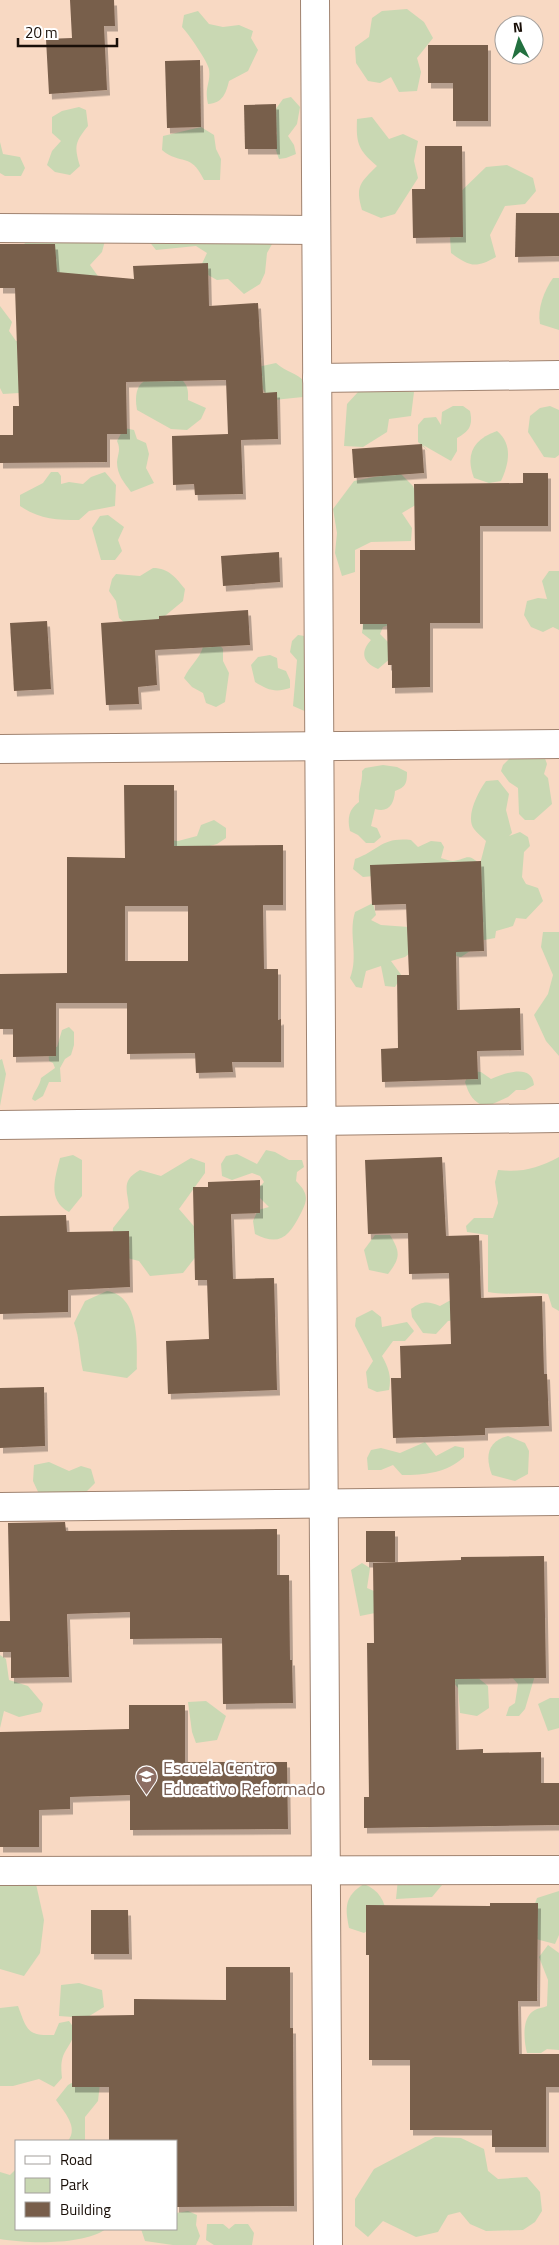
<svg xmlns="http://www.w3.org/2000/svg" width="559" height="2245" font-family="'Titillium Web',sans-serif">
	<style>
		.green { fill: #c9d8b3 }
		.building { fill: #785e4b; fill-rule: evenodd; filter: url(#shadow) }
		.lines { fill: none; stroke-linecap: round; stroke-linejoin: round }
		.minor-casing { stroke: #a08370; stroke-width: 30 }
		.minor { stroke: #fff; stroke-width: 28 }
		.labels { text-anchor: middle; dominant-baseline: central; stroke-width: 4.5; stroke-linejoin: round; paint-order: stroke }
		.education-label { font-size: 18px; fill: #785e54; stroke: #fff; text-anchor: start }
	</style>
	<defs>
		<filter id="shadow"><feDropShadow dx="3" dy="5.5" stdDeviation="0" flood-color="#0004"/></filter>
	</defs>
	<rect width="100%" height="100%" fill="#f8d9c3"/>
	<g class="green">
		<polygon points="407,9 424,22 433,38 417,58 421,72 417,91 399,92 391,77 380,83 368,81 356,63 355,47 369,37 372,18 382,11"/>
		<path d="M198,11l11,13 14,3 16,-2 14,6 -2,7 7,12 -10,21 -19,10c-3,12 -6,22 -21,23 -4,-18 3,-20 1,-35 -1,-7 -21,-36 -27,-42l2,-12z"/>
		<polygon points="291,97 300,107 297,124 288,136 294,145 296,154 286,158 279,159 273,142 277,134 272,114 283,99"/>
		<path d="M79,107l7,3 2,16c-13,16 -14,20 -8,40l-10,9 -15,-3 -8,-7 5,-14 9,-10 -9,-8v-16l10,-6z"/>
		<path d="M372,117l17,22 14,-5 15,7 -4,20 4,17 -23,36 -14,4 -19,-8c-7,-24 -2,-27 15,-44 -19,-16 -21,-23 -20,-47z"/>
		<path d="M201,127l13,8 2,14 5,10 -1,21h-16c-14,-29 -23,-14 -42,-30l1,-14z"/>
		<polygon points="0,142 3,154 20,157 25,168 21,176 5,176 0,173"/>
		<path d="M507,165l26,13 3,13 -11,13 -20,2 -15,29 6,22c-21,12 -27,9 -45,-4l-2,-33 5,-22 32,-31z"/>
		<polygon points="24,233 107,233 102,252 90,265 100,279 104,315 25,249"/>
		<polygon points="276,237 267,253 265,273 260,284 244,294 228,279 217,280 199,270 207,253 196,246 156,250 148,240"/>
		<path d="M553,278h6v52l-19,-6c-3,-15 4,-33 13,-46z"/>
		<polygon points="0,306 12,322 9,331 16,341 38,344 19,393 3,394 0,388"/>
		<path d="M276,363c11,10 20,9 29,19l-2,15 -29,3 -9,-7 -12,-25z"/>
		<path d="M174,374c12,8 15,12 14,26l18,8 -5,11 -14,11 -16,-1 -34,-19c-5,-32 11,-32 37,-36z"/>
		<polygon points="386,389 414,392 411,416 389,419 387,432 363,447 344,446 347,404 358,392"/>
		<path d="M453,406h10l7,5c3,14 0,20 -13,27v13l-6,10 -28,-16 5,6 -10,-9v-17l6,-7 12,-1 5,8 1,-13z"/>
		<polygon points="550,406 559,410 559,455 555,458 544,457 528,432 530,416 540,408"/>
		<path d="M124,428l10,2 3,9 9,4 3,11 -3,14 8,15 -23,9c-7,-10 -14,-17 -14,-30 1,-9 4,-12 0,-21z"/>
		<path d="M497,431c16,13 12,33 4,50l-12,2 -15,-5c-9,-23 -1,-39 23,-47z"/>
		<path d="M51,472h7l3,4v8l8,-2 14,2 8,-7 14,-5 11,13 -1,21 -26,5 -10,9c-23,0 -40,-1 -59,-14v-11l23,-12z"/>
		<polygon points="399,472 413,486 419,503 402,513 412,528 411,541 371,542 355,550 355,572 342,576 335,553 337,533 333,509 354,481"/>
		<polygon points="108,515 124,527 118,540 122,551 115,560 101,560 92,528 100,516"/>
		<path d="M153,568c16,0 23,10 32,21l-2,12 -29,24 -23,3 -12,-10 -3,-17 -7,-10 3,-12 4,-5 24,2z"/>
		<polygon points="549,571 559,571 559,630 553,627 543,632 531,627 524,615 527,601 538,598 547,599 542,581"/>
		<path d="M363,623l29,1 -9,3 -3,7 8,8 3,16 -13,11c-14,-6 -19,-16 -7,-29l-9,-7z"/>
		<polygon points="298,635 311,637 309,713 293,706 297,660 290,652 292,641"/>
		<path d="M218,643l5,6v12l6,12 -4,29 -9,5 -10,-4 -3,-10 -11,-6 -8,-9c6,-13 15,-18 19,-31z"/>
		<path d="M270,655l7,3 1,10 8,3 4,9v8c-15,5 -22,2 -35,-6l-4,-17 7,-8z"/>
		<polygon points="521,753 543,753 547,764 544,774 548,778 552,804 534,820 525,820 519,814 518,788 509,782 501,771 503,765 510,758 514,758"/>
		<path d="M383,765l14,2 10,5c0,11 -1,15 -12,19 -1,13 -6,22 -20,18l-4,17 6,2 4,9 -7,6h-8l-8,-8 -8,-4c-3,-13 -1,-22 9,-29 -1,-12 4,-20 3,-31l3,-3z"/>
		<path d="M498,780l11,14 -3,16 6,23 -3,3 11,-4 8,5 2,9 -6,6 -2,25 4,7 12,4 5,13 -17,18 -10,-1 -3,8 -17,5 -1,7 -16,3 -105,-65 -11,1 -10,-8 2,-10c25,-9 26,-22 56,-19l7,7 13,-6 10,1 3,5 -3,11c4,1 9,3 12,3 14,-2 14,-9 27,3l6,-23c-4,-4 -9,-8 -12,-12 -9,-12 4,-37 12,-48z"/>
		<polygon points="214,820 226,828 226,838 217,844 141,865 170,840 178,841 197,836 201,825"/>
		<path d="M373,903l3,12 -5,5 10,5 28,2 61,24 -9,6 -46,-8 -10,8 -14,4 11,15 -7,11 -10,-1 -4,-20 -15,5 -4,17 -6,-1 -6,-9c9,-22 -2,-44 5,-66z"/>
		<polygon points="543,932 559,932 559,1056 546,1041 534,1015 548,994 553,975 541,947"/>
		<path d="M69,1027l5,5v13l-3,10 -6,4 -5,9 1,14h-12l-6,14 -8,5 -3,-2c2,-8 8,-13 9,-21l14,-10 -2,-5 -4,-2 -1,-15 9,1 5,-17z"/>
		<polygon points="2,1059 6,1074 0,1106 0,1060"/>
		<path d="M470,1071l11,1 10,7c14,-6 41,-16 43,6l-9,5h-9l-8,7 -22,10c-13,-5 -17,-12 -21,-25z"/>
		<path d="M266,1150l9,2 14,8h13l2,7 -7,5 -1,9c13,13 12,19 4,34 -11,21 -20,32 -45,19l-2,-13 5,-11 11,-3 -11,-11 -1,-6 7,-8 -4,-6 -8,-3 -20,7 -10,-4 -1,-12 5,-8 11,-2 20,10z"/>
		<path d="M73,1155l9,5v36l-13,16c-22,-12 -14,-34 -9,-54z"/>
		<path d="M559,1157v154l-7,-4 -4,-13c-20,-3 -40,2 -60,-2v-57l-21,-3 -1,-6 8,-8h19l5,-15 -3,-21 3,-12c24,3 40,-2 61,-13z"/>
		<path d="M191,1158l14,5v10l-26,36 19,22 7,14 -22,28 -33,3 -11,-15 -12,-3 -15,-15 1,-15 16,-20c-1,-17 -9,-27 11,-38l21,6z"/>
		<path d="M375,1235h15c11,18 10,23 -2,39l-19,-4 -5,-20z"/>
		<path d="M107,1291c33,5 30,52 30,78l-10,9 -44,-7c-4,-17 -3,-32 -9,-48l11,-22z"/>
		<path d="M455,1300l4,20 -11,1 -12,13 -13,-1 -11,-16 -1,-8c11,-8 17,-8 29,-3l9,-5z"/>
		<path d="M372,1310l9,7 1,10 25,-5 7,9 -9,10h-12l-11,15c6,11 10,20 7,34l-12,2 -9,-4 -2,-16 7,-11 -18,-35 1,-8z"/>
		<path d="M508,1436l17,7 4,8 -1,23 -13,7 -23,-6c-7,-18 -5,-34 16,-39z"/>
		<path d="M425,1442l11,14 19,-10 9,2v9c-17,16 -39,18 -62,18l-9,-10 -12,5h-13l-1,-12 4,-8 10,-2 19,5z"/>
		<polygon points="49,1462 69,1471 81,1466 91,1469 95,1483 85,1493 39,1494 33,1481 34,1465"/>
		<polygon points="362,1563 370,1568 367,1588 374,1591 375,1613 360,1616 351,1570"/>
		<polygon points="0,1655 6,1659 9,1680 28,1686 43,1704 41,1712 19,1717 4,1711 0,1728"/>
		<polygon points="458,1670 477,1677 488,1686 489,1708 477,1716 460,1713 458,1688 453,1682"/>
		<polygon points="507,1672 536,1672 525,1709 519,1716 506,1716 509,1707 515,1703 518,1684"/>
		<polygon points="550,1698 559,1698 559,1728 548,1731 538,1704"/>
		<polygon points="206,1701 226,1716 217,1740 196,1743 192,1732 188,1702"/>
		<polygon points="0,1863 36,1884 44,1920 40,1953 24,1976 0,1969"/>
		<polygon points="429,1866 442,1885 432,1897 396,1899 398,1879"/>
		<path d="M364,1884c15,6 21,17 23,33l-23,16 -15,-5c-4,-20 -5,-32 15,-44z"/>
		<polygon points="559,1891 559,1935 555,1944 532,1938 532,1912 537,1898"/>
		<path d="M548,1945l11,8v97l-12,-1 -6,4h-14c-3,-12 -6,-36 8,-43 3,-2 8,-2 12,-4l1,-26 -9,-23z"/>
		<polygon points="79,1983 102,1990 104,2007 86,2018 59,2016 61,1985"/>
		<path d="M18,2006c9,24 9,30 36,29l5,-12 10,-2 7,10c-9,23 -17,20 -14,47l-8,9 -15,-8 -26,7h-13v-78z"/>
		<path d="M88,2074l12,9 -2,18 -13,16v24h-17c11,-14 -4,-29 -12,-41l12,-15z"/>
		<polygon points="435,2137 461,2138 484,2149 488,2171 498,2179 527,2177 540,2192 542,2211 535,2222 523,2230 486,2231 470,2224 460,2212 448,2215 438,2232 416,2237 383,2221 368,2237 355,2226 355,2199 374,2169"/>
		<path d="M16,2169v60h90c-23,16 -77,15 -106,10v-67l10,3z"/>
		<polygon points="188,2211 197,2215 196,2225 200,2236 196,2245 173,2245 145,2241 141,2229 176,2229 176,2213"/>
		<polygon points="207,2224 223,2224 229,2229 235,2224 248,2224 254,2233 252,2245 214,2245 206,2240"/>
	</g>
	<g class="building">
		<polygon points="70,0 114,0 115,26 104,26 107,90 49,94 46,39 72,38"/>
		<polygon points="428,45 488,45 488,121 453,121 453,83 428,83"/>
		<polygon points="200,60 201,127 167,128 165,61"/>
		<polygon points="276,104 277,149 245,149 244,105"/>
		<polygon points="425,146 462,146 463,237 413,238 412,189 425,189"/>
		<polygon points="516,213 559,213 559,256 515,257"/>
		<polygon points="0,244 55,244 57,272 134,279 133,266 208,263 209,306 258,303 263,393 277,392 278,439 241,440 243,494 195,495 194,484 173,485 172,436 228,434 226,380 126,382 127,434 107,434 107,462 0,463 0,435 13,435 13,406 19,406 15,288 0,288"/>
		<polygon points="422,444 424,473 354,478 352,449"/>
		<polygon points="523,473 548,473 548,526 480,526 480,623 430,623 430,687 392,688 392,665 388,665 387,624 360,624 360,550 415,550 414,484 523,483"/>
		<polygon points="279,552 280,582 223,586 221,556"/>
		<polygon points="248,610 250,645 155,650 157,685 138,687 139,704 106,705 101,623 159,619 159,616"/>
		<polygon points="47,621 51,689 14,691 10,623"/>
		<path d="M124,785h50v61l109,-1v60h-20l1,64h14v51l3,-1v43h-49l1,10 -37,1 -1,-20 -68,1v-51h-71v53l-43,1v-28h-13v-55l67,-1v-116l58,1zM125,906h63v55h-63z"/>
		<polygon points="481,861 484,951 456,952 457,1010 520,1008 521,1050 477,1051 478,1079 382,1082 381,1049 398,1048 397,975 409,975 406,904 372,905 370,865"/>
		<polygon points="442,1157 446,1236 479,1235 481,1298 542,1296 544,1374 547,1374 549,1426 485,1428 485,1435 393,1438 391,1378 401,1378 400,1346 451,1344 449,1273 409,1274 408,1233 368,1234 365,1160"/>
		<polygon points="260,1180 260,1213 231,1214 233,1279 274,1278 277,1390 168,1394 166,1341 209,1339 207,1280 195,1280 193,1187 208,1187 208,1182"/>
		<polygon points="66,1215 67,1232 129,1231 130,1287 68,1290 68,1312 0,1314 0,1216"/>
		<polygon points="44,1387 45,1446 0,1448 0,1388"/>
		<polygon points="65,1522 66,1531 277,1529 277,1575 289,1575 290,1660 292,1660 293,1703 223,1704 222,1638 130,1639 130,1612 67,1614 69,1677 11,1678 11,1652 0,1652 0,1621 10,1621 8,1523"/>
		<rect x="366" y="1531" width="29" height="31"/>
		<polygon points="544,1556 546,1678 455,1679 456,1750 483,1749 483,1753 541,1752 541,1783 559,1783 559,1825 364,1828 364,1797 369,1797 367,1643 374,1643 373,1563 461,1560 461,1557"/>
		<polygon points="129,1705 185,1705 185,1762 287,1762 288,1829 130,1830 130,1795 70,1797 70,1809 39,1810 39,1847 0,1847 0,1732 129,1729"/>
		<polygon points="490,1903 538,1903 537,2001 518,2001 519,2054 559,2054 559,2087 546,2087 546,2147 492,2147 492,2130 410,2130 410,2060 369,2060 369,1955 366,1955 366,1905 490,1906"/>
		<polygon points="91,1910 128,1910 129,1954 91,1954"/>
		<polygon points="226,1967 290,1967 290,2028 293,2028 294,2206 176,2207 176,2141 109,2141 109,2087 72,2087 72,2016 134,2015 134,1999 226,2000"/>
	</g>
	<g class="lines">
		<defs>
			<g id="minor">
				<polyline points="315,0 328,2245"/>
				<polyline points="0,228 316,230"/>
				<polyline points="317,378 559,375"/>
				<polyline points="0,749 559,744"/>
				<polyline points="0,1125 559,1118"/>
				<polyline points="0,1507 559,1501"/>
				<polyline points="0,1871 559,1870"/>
			</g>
		</defs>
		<use href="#minor" class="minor-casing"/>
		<use href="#minor" class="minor"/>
	</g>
	<defs>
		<symbol id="school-pin" viewBox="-11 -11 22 30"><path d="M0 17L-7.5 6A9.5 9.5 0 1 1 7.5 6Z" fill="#8d6e63" stroke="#fff"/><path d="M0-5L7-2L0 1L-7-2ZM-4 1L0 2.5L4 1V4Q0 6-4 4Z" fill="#fff"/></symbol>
	</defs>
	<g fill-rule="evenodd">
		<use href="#school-pin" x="134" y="1764" width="25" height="34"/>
	</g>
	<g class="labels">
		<g class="education-label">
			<text x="163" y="1767">Escuela Centro<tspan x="163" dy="21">Educativo Reformado</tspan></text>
		</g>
	</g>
	<rect x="15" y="2140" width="162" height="90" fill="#ffffff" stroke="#a39f9c"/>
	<rect x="25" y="2156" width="25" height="8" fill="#ffffff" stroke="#a39f9c"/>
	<text x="60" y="2165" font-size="15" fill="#190f08">Road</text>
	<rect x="25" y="2178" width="25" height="15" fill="#c9d8b3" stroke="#a39f9c"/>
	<text x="60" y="2190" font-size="15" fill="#190f08">Park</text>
	<rect x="25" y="2202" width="25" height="15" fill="#785e4b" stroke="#a39f9c"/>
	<text x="60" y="2215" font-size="15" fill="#190f08">Building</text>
	<g transform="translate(519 40) rotate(355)"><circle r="24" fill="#ffffff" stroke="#a39f9c"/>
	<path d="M0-4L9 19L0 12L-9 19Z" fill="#22703f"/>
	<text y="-8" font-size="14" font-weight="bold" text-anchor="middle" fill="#190f08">N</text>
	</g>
	<path d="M18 38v8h99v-8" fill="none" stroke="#190f08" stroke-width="2.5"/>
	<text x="25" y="38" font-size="15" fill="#190f08" stroke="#ffffff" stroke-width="4" paint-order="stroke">20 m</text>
</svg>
